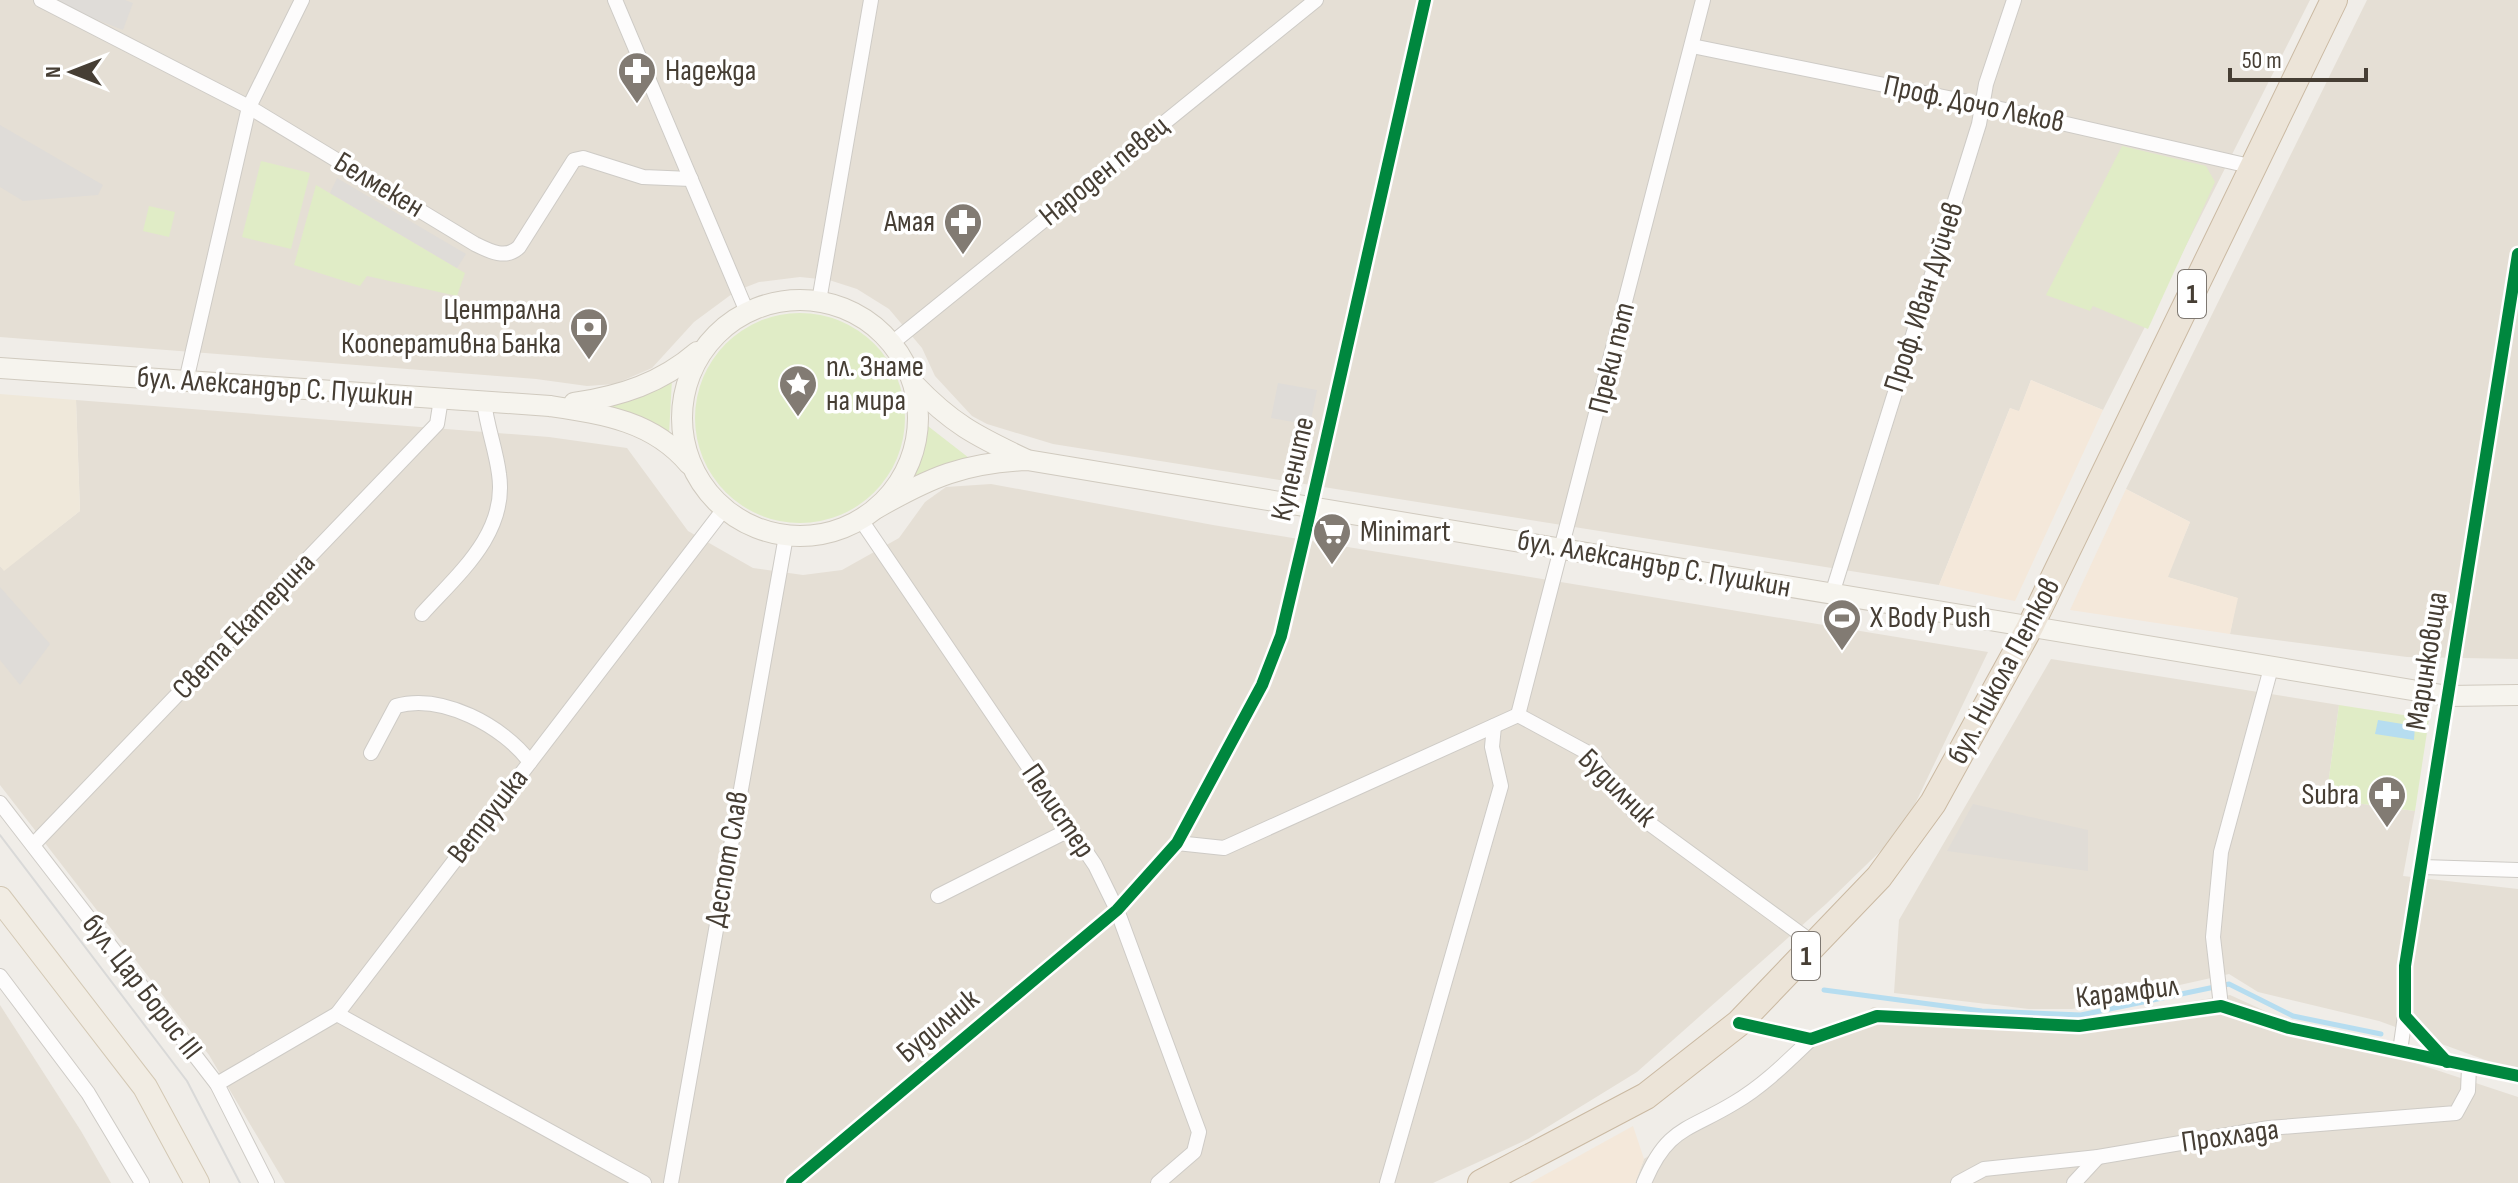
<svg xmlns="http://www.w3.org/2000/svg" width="2518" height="1183" font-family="'Sofia Sans Condensed',sans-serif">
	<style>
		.residential { fill: #e5dfd5 }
		.commercial { fill: #f4e8da }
		.industrial { fill: #e0dcd6 }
		.education { fill: #efe8da }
		.green { fill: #e0ecc6 }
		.parking { fill: #dfdcd8 }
		.water { fill: #b6ddf0 }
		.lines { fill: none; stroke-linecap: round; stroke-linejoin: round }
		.stream { stroke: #b6ddf0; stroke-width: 5 }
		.street-casing { stroke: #cecbc6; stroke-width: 16 }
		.secondary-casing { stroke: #d0cabf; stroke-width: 22 }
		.primary-casing { stroke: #d3c8b4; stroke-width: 26 }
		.highway-casing { stroke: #cab9a2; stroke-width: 28 }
		.street { stroke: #fdfcfc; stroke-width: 14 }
		.secondary { stroke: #f6f4ee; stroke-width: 20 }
		.primary { stroke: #f1ece3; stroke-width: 24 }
		.highway { stroke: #ece4d8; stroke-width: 26 }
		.tram { stroke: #d9d9d8; stroke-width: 2 }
		.cycleway-casing { stroke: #fff; stroke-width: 17 }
		.cycleway { stroke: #00873e; stroke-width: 12 }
		.labels { text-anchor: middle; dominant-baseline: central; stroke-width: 7; stroke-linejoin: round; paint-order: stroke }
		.shield { fill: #fff; stroke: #7e7871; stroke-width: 2 }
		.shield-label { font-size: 28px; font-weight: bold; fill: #463e34 }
		.poi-label { font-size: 30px; fill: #463e34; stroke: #fff; text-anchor: start }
		.street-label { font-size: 30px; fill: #463e34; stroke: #fff }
	</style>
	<rect width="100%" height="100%" fill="#f0ede8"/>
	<g class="residential">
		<polygon points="0,0 2310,0 2103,410 2031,380 2019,412 2010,408 1939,585 1053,444 987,424 972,416 935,376 922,348 889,309 857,289 829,280 800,277 759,282 736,291 694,322 652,368 615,384 587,386 536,379 0,337"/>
		<polygon points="2367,0 2518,0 2518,659 2407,657 2230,634 2237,598 2167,577 2190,522 2126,489"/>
		<polygon points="76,400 549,437 627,448 688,531 753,568 803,575 842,570 899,538 925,502 946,487 991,484 1213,525 1988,652 1903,829 1826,904 1637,1072 1528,1139 1433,1183 285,1183 209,1055 0,785 0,566 4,570 80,511"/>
		<polygon points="2051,659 2339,705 2326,799 2415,811 2403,876 2518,889 2518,1072 2379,1021 2258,992 2229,974 2072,1009 2029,1009 1894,993 1899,920"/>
		<polygon points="2230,995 2285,1020 2518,1097 2518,1183 1635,1183 1644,1159 1873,1007 2072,1021"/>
		<polygon points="0,1005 81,1131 111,1183 0,1183"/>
	</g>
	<g class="commercial">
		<polygon points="2031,380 2103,410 2015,601 1939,585 2010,408 2019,411"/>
		<polygon points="2126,489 2190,522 2168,577 2238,598 2230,634 2070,610"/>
		<polygon points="1633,1126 1644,1159 1635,1183 1530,1183"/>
	</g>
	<polygon class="industrial" points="1973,804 2088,830 2088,871 1947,851"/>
	<polygon class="education" points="0,394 76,400 80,511 4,571 0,566"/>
	<g class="green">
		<polygon points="2122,146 2206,166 2215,182 2148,329 2093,306 2090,311 2046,295"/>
		<polygon points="261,161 310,173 291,249 242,237"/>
		<polygon points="316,185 465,273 457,296 367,276 360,286 294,265"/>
		<polygon points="149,206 175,212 169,237 143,231"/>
		<circle cx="800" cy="418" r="105"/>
		<polygon points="672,379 669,435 639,417 611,407"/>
		<polygon points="924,423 969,458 910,482 922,456"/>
		<polygon points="2339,705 2429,719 2415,811 2326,799"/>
	</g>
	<g class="parking">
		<polygon points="55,0 125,0 133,3 123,30 54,3"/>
		<polygon points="0,125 103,185 98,195 23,201 0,187"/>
		<polygon points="337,178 466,254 457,268 330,193"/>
		<polygon points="1278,383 1317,390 1310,425 1271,418"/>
		<polygon points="0,587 50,644 20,685 0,660"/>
	</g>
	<polygon class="water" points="2378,720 2415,726 2414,740 2375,734"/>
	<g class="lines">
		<polyline class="stream" points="1824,990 1982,1011 2081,1015 2229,984 2293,1016 2381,1034"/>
		<defs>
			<g id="street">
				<path d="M41,0l208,107 226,137c14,7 31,16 44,3l55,-87 9,-2 60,19 48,2"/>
				<polyline points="615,0 747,312"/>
				<polyline points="1692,46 1983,105 2254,167"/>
				<polyline points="819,301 871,0"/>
				<polyline points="892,343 1316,0"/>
				<polyline points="186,381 249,107 302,0"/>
				<polyline points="861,520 1095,865 1117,910 1199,1132 1194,1152 1158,1183"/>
				<polyline points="1832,594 1979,124 1986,84 2014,0"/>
				<path d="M422,614c36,-40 86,-81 77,-140 -3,-24 -12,-47 -15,-72"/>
				<polyline points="1518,715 1703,0"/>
				<path d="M371,753l25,-47c46,-13 107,20 134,56"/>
				<polyline points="0,803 217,1084 267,1183"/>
				<polyline points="1177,843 1224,848 1518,715 1590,754 1635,813 1817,946"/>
				<polyline points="33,845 437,424 441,399"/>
				<polyline points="2422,867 2518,870"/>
				<polyline points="938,896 1071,829"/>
				<polyline points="0,976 88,1093 142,1183"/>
				<polyline points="2221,1006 2213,937 2221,852 2271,668"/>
				<polyline points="337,1014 644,1183"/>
				<polyline points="1739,1023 1811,1039 1877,1016 2079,1026 2221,1006 2289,1028 2518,1076"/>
				<polyline points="2400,1051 2405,1016"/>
				<polyline points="2447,1062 2405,1016 2405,966 2518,254"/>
				<polyline points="217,1084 337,1014 724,509"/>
				<polyline points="671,1183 786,536"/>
				<polyline points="792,1183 1117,910 1177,843 1262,685 1281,636 1305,534 1425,0"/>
				<polyline points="1387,1183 1501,786 1492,747 1494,726"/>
				<path d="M1644,1183c23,-56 44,-52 90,-80 29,-17 53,-41 77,-64"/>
				<polyline points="1958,1183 1984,1169 2098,1157 2269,1128 2456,1113 2468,1091 2469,1067"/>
				<polyline points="2074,1183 2098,1157"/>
			</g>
			<g id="secondary">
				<circle cx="800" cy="418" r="118"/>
				<path d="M0,368l550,38c53,8 103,15 139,58"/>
				<path d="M914,384c37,39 62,52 111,75"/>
				<path d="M574,403c47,-7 87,-20 123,-51"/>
				<path d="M877,508c54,-31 87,-45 150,-48l1421,236 70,-1"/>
			</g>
			<polyline id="primary" points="0,899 145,1087 197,1183"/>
			<polyline id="highway" points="1481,1183 1646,1096 1739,1023 1879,877 1933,803 2030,627 2334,0"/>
		</defs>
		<use href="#street" class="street-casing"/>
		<use href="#secondary" class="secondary-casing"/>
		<use href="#primary" class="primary-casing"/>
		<use href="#highway" class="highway-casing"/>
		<use href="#street" class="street"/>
		<use href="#secondary" class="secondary"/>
		<use href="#primary" class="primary"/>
		<use href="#highway" class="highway"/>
		<polyline class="tram" points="0,835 187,1081 240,1183"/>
		<defs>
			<g id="cycleway">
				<polyline points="1739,1023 1811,1039 1877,1016 2079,1026 2221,1006 2289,1028 2518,1076"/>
				<polyline points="2447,1062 2405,1016 2405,966 2518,254"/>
				<polyline points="792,1183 1117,910 1177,843 1262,685 1281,636 1305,534 1425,0"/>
			</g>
		</defs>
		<use href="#cycleway" class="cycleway-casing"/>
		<use href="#cycleway" class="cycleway"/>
	</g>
	<defs>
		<symbol id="pharmacy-pin" viewBox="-11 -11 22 30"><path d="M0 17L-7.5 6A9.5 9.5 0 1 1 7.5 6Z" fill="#827b73" stroke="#fff"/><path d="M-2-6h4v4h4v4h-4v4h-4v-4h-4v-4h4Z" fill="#fff"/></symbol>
		<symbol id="bank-pin" viewBox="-11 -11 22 30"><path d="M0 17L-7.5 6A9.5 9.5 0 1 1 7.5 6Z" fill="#827b73" stroke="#fff"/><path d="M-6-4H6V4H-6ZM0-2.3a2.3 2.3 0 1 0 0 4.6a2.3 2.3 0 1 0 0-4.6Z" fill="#fff"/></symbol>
		<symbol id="sight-pin" viewBox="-11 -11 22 30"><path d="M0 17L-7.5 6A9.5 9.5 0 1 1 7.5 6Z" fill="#827b73" stroke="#fff"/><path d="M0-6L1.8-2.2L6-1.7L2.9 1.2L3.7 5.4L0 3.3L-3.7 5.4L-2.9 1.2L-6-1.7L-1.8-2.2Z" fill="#fff"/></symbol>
		<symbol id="supermarket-pin" viewBox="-11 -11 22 30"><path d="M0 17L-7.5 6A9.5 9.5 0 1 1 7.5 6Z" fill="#827b73" stroke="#fff"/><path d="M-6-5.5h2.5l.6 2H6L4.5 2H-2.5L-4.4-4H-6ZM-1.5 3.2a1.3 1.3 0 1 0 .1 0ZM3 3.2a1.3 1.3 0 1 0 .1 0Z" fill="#fff"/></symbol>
		<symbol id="stadium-pin" viewBox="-11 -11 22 30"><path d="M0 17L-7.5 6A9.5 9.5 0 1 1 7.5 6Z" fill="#827b73" stroke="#fff"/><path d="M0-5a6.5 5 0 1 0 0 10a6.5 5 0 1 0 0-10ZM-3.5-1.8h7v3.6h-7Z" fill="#fff"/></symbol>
	</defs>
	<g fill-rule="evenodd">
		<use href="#pharmacy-pin" x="615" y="49" width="44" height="60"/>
		<use href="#pharmacy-pin" x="941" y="200" width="44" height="60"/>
		<use href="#bank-pin" x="567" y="305" width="44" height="60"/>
		<use href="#sight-pin" x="776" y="362" width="44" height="60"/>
		<use href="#supermarket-pin" x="1310" y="510" width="44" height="60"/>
		<use href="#stadium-pin" x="1820" y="596" width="44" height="60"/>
		<use href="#pharmacy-pin" x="2365" y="773" width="44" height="60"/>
	</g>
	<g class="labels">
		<g class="shield">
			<rect x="2178" y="270" width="28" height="48" rx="6"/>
			<rect x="1792" y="932" width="28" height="48" rx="6"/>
		</g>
		<g class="shield-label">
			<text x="2192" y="294">1</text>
			<text x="1806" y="956">1</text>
		</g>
		<g class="poi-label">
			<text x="665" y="71">Надежда</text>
			<text x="935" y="222" text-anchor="end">Амая</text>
			<text x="561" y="310" text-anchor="end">Централна<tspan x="561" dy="34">Кооперативна Банка</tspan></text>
			<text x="826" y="367">пл. Знаме<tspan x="826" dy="34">на мира</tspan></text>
			<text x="1360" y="532">Minimart</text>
			<text x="1870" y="618">X Body Push</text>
			<text x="2359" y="795" text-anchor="end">Subra</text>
		</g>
		<g class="street-label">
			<text transform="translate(1974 104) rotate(12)">Проф. Дочо Леков</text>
			<text transform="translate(1104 171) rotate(-39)">Народен певец</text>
			<text transform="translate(379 185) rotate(31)">Белмекен</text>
			<text transform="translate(1924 297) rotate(-72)">Проф. Иван Дуйчев</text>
			<text transform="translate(1612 358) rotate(-76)">Преки път</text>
			<text transform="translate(275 387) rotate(4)">бул. Александър С. Пушкин</text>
			<text transform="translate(1293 469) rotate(-77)">Купените</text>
			<text transform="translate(1654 564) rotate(10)">бул. Александър С. Пушкин</text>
			<text transform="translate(244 626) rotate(-46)">Света Екатерина</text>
			<text transform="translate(2427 661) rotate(-81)">Маринковица</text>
			<text transform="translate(2004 671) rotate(-62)">бул. Никола Петков</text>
			<text transform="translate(1617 788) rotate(45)">Будилник</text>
			<text transform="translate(1058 811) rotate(56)">Пелистер</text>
			<text transform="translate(488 816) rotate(-52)">Ветрушка</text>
			<text transform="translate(727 859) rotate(-80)">Деспот Слав</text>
			<text transform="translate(142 987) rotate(52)">бул. Цар Борис III</text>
			<text transform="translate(2127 992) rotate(-7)">Карамфил</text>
			<text transform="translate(938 1026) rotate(-40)">Будилник</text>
			<text transform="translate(2230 1136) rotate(-8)">Прохлада</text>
		</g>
	</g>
	<g transform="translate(72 72) rotate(270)" stroke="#ffffff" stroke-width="6" paint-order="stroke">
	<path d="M0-6L14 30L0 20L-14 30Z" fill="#463e34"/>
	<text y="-12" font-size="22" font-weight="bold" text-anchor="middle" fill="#463e34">N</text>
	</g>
	<path d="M2230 68v12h136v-12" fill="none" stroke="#463e34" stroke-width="4"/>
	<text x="2242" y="68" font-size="24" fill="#463e34" stroke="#ffffff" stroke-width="6" paint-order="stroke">50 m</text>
</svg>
